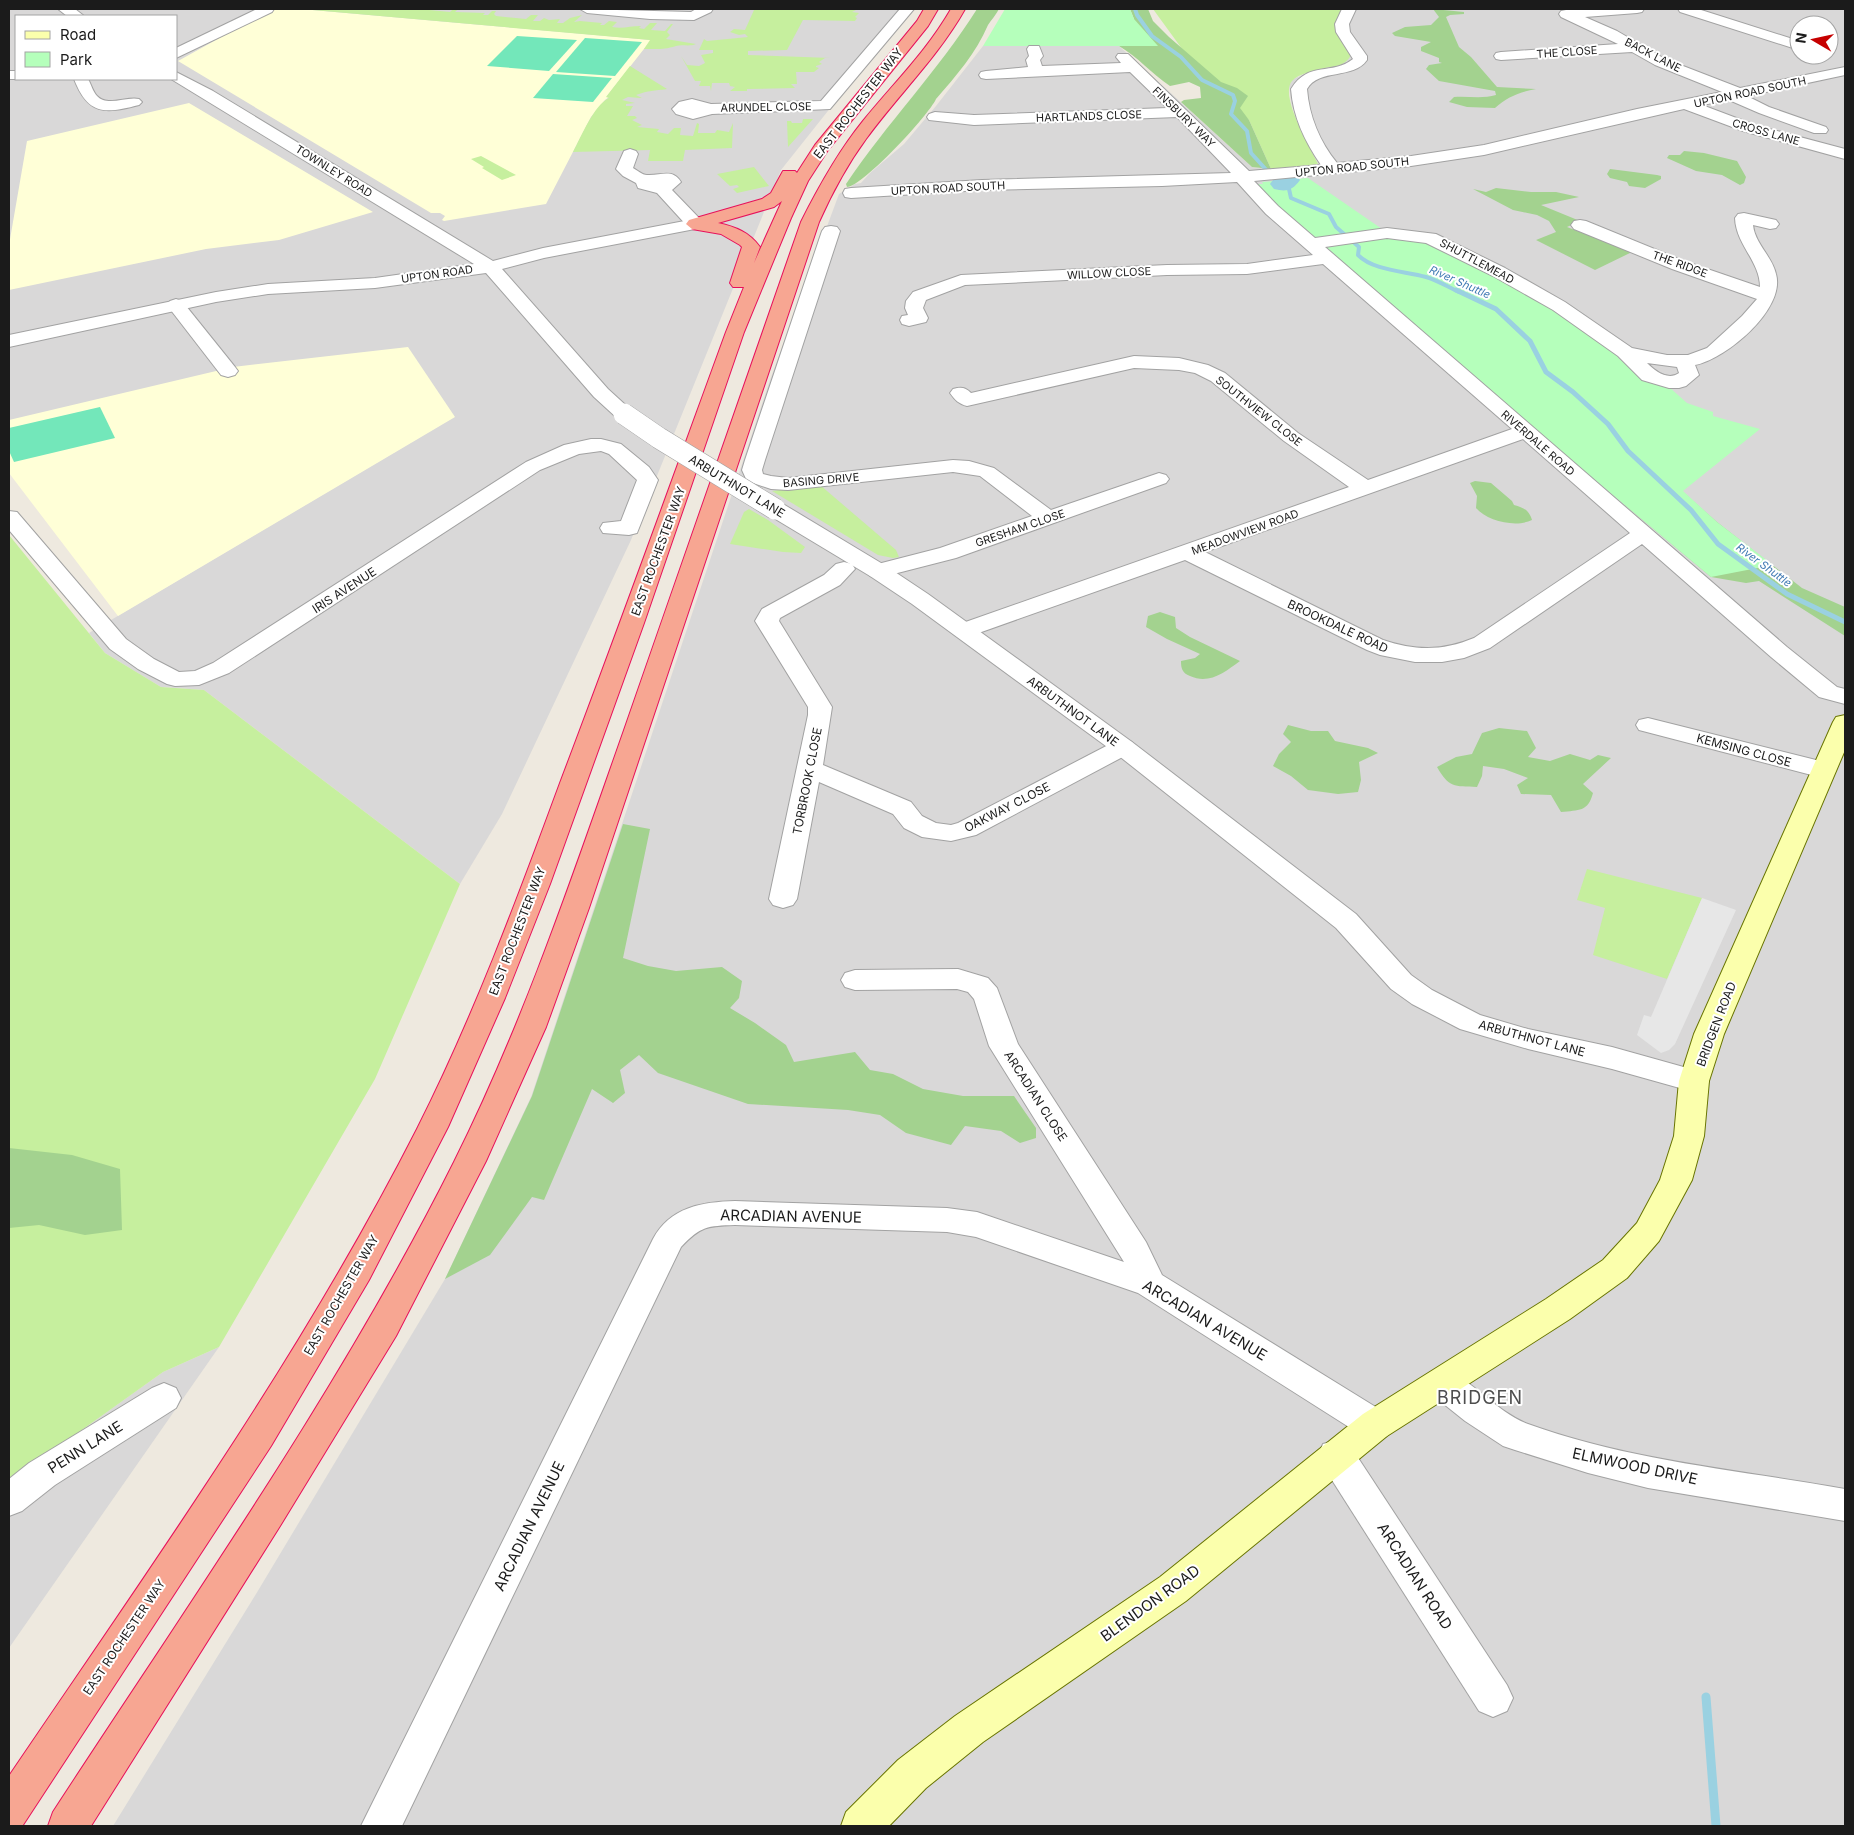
<svg xmlns="http://www.w3.org/2000/svg" width="1854" height="1835" font-family="Inter,sans-serif">
	<style>
		.residential { fill: #d9d8d8; fill-rule: evenodd }
		.education { fill: #ffffd7 }
		.grass { fill: #c6ef9e }
		.forest { fill: #a3d28f }
		.park { fill: #b5ffbb }
		.pitch { fill: #73e7ba }
		.parking { fill: #e7e7e7 }
		.lines { fill: none; stroke-linecap: round; stroke-linejoin: round }
		.stream-far2 { stroke: #9ad1e1; stroke-width: 4 }
		.stream-far1 { stroke: #9ad1e1; stroke-width: 5 }
		.stream { stroke: #9ad1e1; stroke-width: 9 }
		.river { fill: #9ad1e1; fill-rule: evenodd }
		.minor-casing { stroke: #a2a2a2; stroke-width: 2 }
		.tertiary-casing { stroke: #a2a2a2; stroke-width: 2 }
		.secondary-casing { stroke: #687400; stroke-width: 2 }
		.trunk-casing { stroke: #e7115b; stroke-width: 2 }
		.minor { fill: #fff; fill-rule: evenodd }
		.tertiary { fill: #fff; fill-rule: evenodd }
		.secondary { fill: #fbffac; fill-rule: evenodd }
		.trunk { fill: #f7a692; fill-rule: evenodd }
		.tertiary-bridge-casing { stroke: #a2a2a2; stroke-width: 22; stroke-linecap: butt }
		.tertiary-bridge { stroke: #fff; stroke-width: 21 }
		.labels { text-anchor: middle; dominant-baseline: central; stroke-width: 4; stroke-linejoin: round; paint-order: stroke }
		.far-street-label { font-size: 11px; fill: #1b1b1b; stroke: #fff }
		.far-water-label { font-size: 11px; font-style: italic; fill: #3f79b3; stroke: #fff }
		.street-label { font-size: 12px; fill: #1b1b1b; stroke: #fff }
		.near-street-label { font-size: 15px; fill: #1b1b1b; stroke: #fff }
		.near-quarter-label { font-size: 18px; letter-spacing: 1px; fill: #4e4e4e; stroke: #fff }
	</style>
	<rect width="100%" height="100%" fill="#eee9df"/>
	<g class="residential">
		<path d="M9,9h900l-128,161 -150,370 -129,274 -42,70 -256,-194 -43,-3 -56,-34 -16,-20 365,-216 -445,3zM16,16h160v63h-160z"/>
		<path d="M1343,9h502v1817h-1732l143,-232 189,-315 86,-182 239,-717 69,-186 16,-10 6,-1 9,-10 34,-29 32,-38 47,-60h136l133,121 19,2 47,-5 -19,-36 -8,-25 -2,-18 4,-6 19,-8 32,-7 -5,-31 -4,-5zM1799,25h30v30h-30z"/>
		<polygon points="219,1347 9,1648 9,1482 163,1372"/>
	</g>
	<g class="education">
		<polygon points="272,9 301,9 651,40 607,96 609,97 605,100 591,117 546,204 444,221 442,220 445,216 440,213 431,213 178,61"/>
		<polygon points="189,103 373,212 279,240 206,249 9,290 9,245 27,141"/>
		<polygon points="408,347 455,417 118,616 9,473 9,420 233,367"/>
	</g>
	<g class="grass">
		<path d="M301,9h118l31,3 3,-3h5l-3,3 30,1 -2,2h5l4,-4h4l-2,3 2,2 30,3 5,-4h7l-5,6h7l4,-3 5,2 11,-1 -3,4h6l7,-5 12,-3 -8,7 6,-1 22,2 -2,2h4l5,-4 8,1 -5,5c11,2 18,-1 29,-1l-2,2 5,1 6,-6h7l-6,7 14,1 6,-7h2l-6,8 3,3 -4,4 30,5c-7,3 -14,0 -20,2 -13,4 -18,3 -32,3l6,-9z"/>
		<polygon points="748,9 847,10 856,10 852,12 859,13 855,17 857,18 855,21 803,20 787,50 748,51 748,55 831,58 825,58 819,62 822,64 816,66 816,67 819,68 814,72 796,72 797,84 791,84 795,88 747,89 747,91 730,91 735,87 730,86 729,83 712,83 711,91 710,86 699,86 701,81 695,81 681,56 687,65 699,66 705,63 701,55 713,53 713,50 699,50 704,39 707,41 748,37 745,34 739,35 730,32 734,29 745,30 754,10"/>
		<path d="M1153,9h190l-8,19 16,27c-6,11 -15,11 -26,13 -10,3 -26,5 -33,13 -13,15 19,67 26,83l-47,5 -22,-49 -56,-56z"/>
		<path d="M630,66l37,23c-13,2 -18,1 -31,6l6,3h-2l-12,-1 -6,3 13,3 -9,1v2h7l-6,10h8l2,2 -5,2 10,5 -5,2 22,2 -2,3 11,2 6,-6h7l-1,7 13,1 4,-13 2,1 -1,9h17l2,-3 12,2 4,-9 -1,25 -47,2 -2,11h-35l2,-11 -77,2c8,-15 21,-47 36,-54l-3,-1z"/>
		<polygon points="803,119 813,119 788,147 787,121 791,121 792,123 802,123"/>
		<polygon points="481,156 516,175 502,180 482,168 484,167 471,159"/>
		<polygon points="754,167 769,186 737,193 733,189 739,187 737,185 730,186 717,174"/>
		<polygon points="820,485 896,550 899,557 893,558 878,555 772,491"/>
		<polygon points="749,509 768,520 805,547 801,553 783,552 730,544 744,512"/>
		<polygon points="9,535 105,653 161,687 204,690 460,884 375,1079 219,1347 163,1372 9,1482"/>
		<polygon points="1587,869 1702,898 1667,979 1593,955 1605,908 1577,900"/>
	</g>
	<g class="forest">
		<path d="M977,9h22c-3,6 -8,11 -11,16 -12,28 -32,51 -52,74 -7,16 -74,88 -89,88l-1,-3c41,-61 92,-113 131,-175z"/>
		<path d="M1130,9h18l5,12 16,16 52,45 16,6 11,8 -8,12 9,12 22,49 -19,-2 -71,-65 3,-2 17,-2 -1,-11 -11,-5 -19,4c-18,-12 -32,-29 -51,-40l15,-27z"/>
		<path d="M1433,9l31,3v2l-14,1 -4,2 13,30 12,10 26,30 39,2c-16,3 -29,8 -41,19l-28,-1 -18,-5 5,-5c14,-1 29,2 42,-2l-1,-4 -56,-10 -13,-12 3,-4 13,-2 -3,-1v-4l-18,-7v-4l10,-5 -36,-6 -3,-3 13,-6 26,-2 8,-8z"/>
		<polygon points="1684,151 1704,153 1737,161 1746,177 1744,183 1740,185 1722,175 1696,171 1667,158 1669,155 1680,155"/>
		<polygon points="1610,169 1657,175 1661,176 1661,179 1645,188 1629,186 1627,182 1610,178 1607,174"/>
		<polygon points="1496,188 1531,192 1556,192 1579,197 1541,205 1580,221 1567,227 1632,252 1595,270 1536,240 1556,232 1549,221 1537,215 1513,210 1473,189 1486,192"/>
		<path d="M1475,481l16,2 21,18 2,4c10,3 15,5 18,15 -16,8 -45,1 -56,-12l1,-12 -7,-13z"/>
		<polygon points="1682,491 1717,522 1802,588 1845,607 1845,636 1759,581 1746,583 1711,577 1625,505 1627,495"/>
		<path d="M1160,612l15,5 1,11 14,9 50,24c-15,11 -31,24 -50,15 -8,-3 -9,-8 -9,-15l14,-3 5,-4 -33,-15 -21,-12 2,-11z"/>
		<polygon points="1288,725 1311,731 1328,731 1335,741 1368,748 1378,753 1359,762 1361,780 1358,792 1338,794 1308,790 1291,776 1273,766 1279,754 1291,742 1283,734"/>
		<path d="M1499,728l28,3 9,17 -8,9 22,4 20,-7 20,6 8,-5 13,3 -28,26 10,9c-5,19 -14,17 -32,19l-10,-17 -30,-1 -4,-9 11,-7 -24,-9 -21,-3 -1,10 -5,11c-23,-1 -28,1 -40,-20l19,-10 16,-3 10,-21z"/>
		<polygon points="623,824 650,829 623,958 648,966 676,971 722,967 742,981 739,998 730,1008 755,1023 786,1045 794,1062 855,1052 870,1070 893,1074 923,1089 963,1096 1014,1096 1036,1128 1036,1138 1020,1143 1001,1131 965,1126 951,1145 906,1133 880,1115 848,1110 748,1104 658,1073 639,1055 620,1070 625,1093 613,1103 592,1089 544,1200 532,1197 490,1255 445,1279 532,1096"/>
		<polygon points="9,1148 72,1155 120,1169 122,1230 85,1235 39,1225 9,1228"/>
	</g>
	<g class="park">
		<polygon points="1005,9 1130,9 1134,19 1158,46 983,46"/>
		<polygon points="1308,178 1382,229 1442,246 1564,316 1621,357 1618,358 1648,381 1669,387 1687,403 1713,412 1713,416 1760,429 1683,491 1717,522 1773,565 1711,577 1572,461 1567,462 1303,232 1257,184 1263,184 1262,182"/>
	</g>
	<g class="pitch">
		<polygon points="517,36 577,40 549,71 487,66"/>
		<polygon points="585,38 642,42 615,76 556,72"/>
		<polygon points="553,74 612,78 593,102 533,98"/>
		<polygon points="100,407 115,438 14,462 9,451 9,428"/>
	</g>
	<polygon class="parking" points="1702,898 1736,910 1675,1044 1669,1050 1661,1053 1637,1035 1644,1015 1651,1017"/>
	<g class="lines">
		<path class="stream-far2" d="M1135,9l2,6 15,21 29,21 21,23 31,15 2,6 -4,13 16,17 4,22 19,21 19,15 2,9 38,16 7,13 23,20 -1,8c16,16 47,16 68,22 11,3 22,10 33,15"/>
		<polyline class="stream-far1" points="1456,290 1496,309 1530,341 1546,372 1573,392 1608,424 1628,451 1691,510 1718,544 1787,594 1845,622"/>
		<polyline class="stream" points="1706,1697 1716,1826"/>
		<path class="river" d="M1287,172l9,3 4,5c-8,11 -14,12 -26,9l-4,-5c5,-7 8,-10 17,-12z"/>
		<defs>
			<g id="minor">
				<polygon points="257,9 274,9 272,12 176,58 176,48"/>
				<polygon points="580,9 691,12 696,9 713,9 711,12 694,20 650,19 587,13"/>
				<polygon points="900,9 914,9 830,109 712,114 693,119 676,114 672,109 679,102 692,99 711,104 821,101"/>
				<path d="M1342,9h14l-7,15 1,8 17,24v4c-14,20 -48,8 -60,29 2,27 13,53 30,74l74,-7 73,-11 153,-36 85,-17 -67,-27 -23,-13 -131,8 -5,-1 -2,-3 2,-3 5,-1 117,-8 -57,-27 -2,-3 2,-3 5,-1 78,-1 -2,3 -5,1 -52,4 32,14 48,28 75,29 105,-21v8l-98,21 22,11 57,20 2,3 -2,3h-12l-55,-20 -30,-13 -27,5 53,20 90,24v10l-102,-28 -59,-22 -200,46 -73,11 -157,15 24,25 37,32 72,-10 49,6 69,34 60,34 67,46 35,7h21l19,-7 35,-32 15,-17 -85,-30 -98,-40 -3,-4 3,-4 6,-1 6,1 98,40 76,26c0,-26 -24,-42 -25,-69l3,-4 6,-1 32,7 3,4 -3,4 -6,1 -17,-4c2,19 19,31 23,49 10,35 -50,85 -81,91l4,10 -13,11 -7,2h-10l-27,-8 -24,-24 -65,-46 -60,-34 -67,-33 -39,-5 -62,9 462,400 50,40 8,2v15l-26,-7 -48,-40 -129,-113 -152,104 -26,10 -22,4h-27l-35,-7 -13,-5 -182,-90 -212,75 -8,2 -8,-2 -4,-5 4,-5 392,-138 -65,-46 -73,-60 -16,-8 -16,-3 -45,-2 -167,38c-8,-2 -12,-6 -17,-13l3,-4c8,-2 12,-2 18,4l163,-37 45,2 29,7 17,8 73,60 70,47 144,-51 -189,-165 -76,10 -80,1 -202,10 -39,15 -3,8 5,10 -2,4 -17,4 -7,-2 -2,-4 2,-4 6,-1 -3,-7 1,-7 7,-9 48,-17 206,-10 80,-1 66,-9 -47,-41 -29,-32 -75,4 -180,4 -131,8 -6,-1 -2,-4 2,-4 6,-1 131,-8 249,-7 -54,-56 -203,8 -45,-5 -2,-3 2,-3 6,-2 39,3 193,-7 -37,-36 -144,7 -5,-1 -2,-3 2,-3 5,-1 42,-4 -2,-7 3,-4 -2,-7 2,-3h10l4,10 -3,4 2,6 79,-3 -5,-6 2,-3h10l121,117 72,-6c-16,-23 -28,-48 -30,-76 18,-29 41,-13 62,-30l-17,-27 -1,-8zM1647,363l30,4 2,6c-11,8 -24,-2 -32,-10zM1523,439l107,94 -156,105c-31,13 -59,13 -91,2l-178,-88z"/>
				<polygon points="1678,9 1698,9 1799,41 1799,50 1680,12"/>
				<polygon points="9,71 16,71 16,79 19,79 9,79"/>
				<path d="M74,79h14c3,5 5,13 9,17 10,11 30,0 42,3l3,3 -3,3c-35,9 -51,10 -65,-26z"/>
				<path d="M630,149l6,2 2,3 -5,14c4,2 9,7 14,7 14,1 25,-7 34,7l-9,8 29,30 3,4 -3,4 -6,1 -6,-1 -32,-35 -19,-5 -2,-5 -13,-7 -7,-7 8,-18z"/>
				<polygon points="831,226 837,227 840,231 765,460 762,470 763,474 771,476 788,478 953,460 969,461 994,468 1051,510 1159,473 1166,475 1169,479 1166,483 956,558 878,578 870,576 867,571 870,566 940,548 1032,516 980,476 953,472 788,490 771,489 747,481 742,470 745,460 822,231 825,227"/>
				<polygon points="176,299 182,301 235,367 238,371 235,375 228,377 221,375 170,309 167,305 170,301"/>
				<polygon points="591,439 601,439 621,444 649,467 658,480 637,533 629,535 603,533 600,528 603,523 621,521 637,480 609,454 601,451 579,454 540,470 229,673 199,685 175,686 167,684 138,669 110,649 9,530 9,511 17,512 126,639 154,659 179,672 195,671 213,663 526,462 564,445"/>
				<polygon points="844,562 852,564 855,569 840,585 780,618 779,621 832,707 823,765 911,802 922,816 936,823 951,825 958,823 1114,742 1123,739 1132,742 1135,747 1132,752 976,835 951,841 922,837 904,828 893,814 819,782 797,899 793,905 783,908 773,905 769,899 808,715 808,707 755,621 762,609 824,575 836,564"/>
				<polygon points="1648,718 1832,764 1836,770 1832,776 1823,778 1639,730 1636,725 1639,720"/>
				<path d="M958,969l30,9 9,10 21,56 128,198 16,33 225,139 6,11 -6,11 -12,4 -12,-4 -225,-143 -162,-56 -29,-5 -212,-7c-28,1 -34,1 -54,22l-279,579h-41l292,-587c17,-32 49,-37 82,-38l212,7 30,4 147,50 -135,-216 -15,-47 -6,-7 -11,-3 -102,1 -10,-3 -4,-7 4,-7 10,-3z"/>
				<polygon points="164,1383 176,1388 181,1398 176,1408 55,1485 22,1511 9,1516 9,1479 29,1463 152,1388"/>
				<polygon points="1336,1440 1349,1444 1507,1685 1513,1698 1507,1711 1493,1717 1479,1711 1323,1466 1318,1455 1323,1444"/>
			</g>
			<g id="tertiary">
				<polygon points="58,9 75,9 84,16 67,16"/>
				<polygon points="176,72 213,91 493,261 543,248 695,219 701,220 704,224 701,228 695,229 544,258 502,269 608,389 631,410 634,414 631,418 624,420 617,418 594,397 486,273 375,288 268,294 216,302 9,347 9,335 216,292 268,284 375,278 474,264 171,79 176,79"/>
				<polygon points="775,503 783,504 886,566 928,594 1132,742 1356,914 1411,975 1432,990 1480,1015 1528,1029 1612,1047 1705,1073 1709,1081 1705,1089 1694,1092 1612,1069 1528,1049 1460,1029 1412,1004 1391,989 1336,928 1114,752 912,604 870,576 767,514 764,509 767,504"/>
				<path d="M1442,1369c32,11 54,43 86,55 102,37 211,46 317,65v32l-197,-33 -60,-15 -73,-23 -12,-4 -38,-25 -35,-28 -5,-10 5,-10z"/>
			</g>
			<polygon id="secondary" points="1845,715 1845,750 1724,1034 1709,1081 1704,1136 1692,1180 1659,1241 1627,1278 1570,1319 1387,1436 1186,1601 983,1742 926,1788 889,1826 841,1826 846,1812 898,1760 955,1716 1160,1577 1363,1414 1546,1299 1603,1260 1637,1223 1660,1180 1674,1136 1679,1081 1694,1034 1833,722 1836,717"/>
			<g id="trunk">
				<path d="M924,9h14l-10,17 -100,124 -20,31 -17,37 -47,114 -100,291 -94,261 -45,114 -57,129 -79,153 -98,166 -248,379 -14,1v-50c143,-211 292,-419 408,-647 56,-111 100,-229 143,-346 57,-150 111,-300 166,-451l18,-45h-11l-3,-4 12,-36 -2,-2 -19,-11 -29,-5 -6,-5 3,-4 73,-21 9,-6 12,-22h12l2,2 18,-28 102,-124zM782,201l-28,62 6,-16c-11,-15 -24,-20 -42,-24l56,-16z"/>
				<path d="M951,9h14c-27,48 -67,86 -99,130 -19,26 -34,54 -47,83l-230,686 -43,119 -60,134 -90,175 -116,190 -189,300h-43l5,-14c138,-212 288,-424 401,-650 69,-138 118,-284 169,-429 59,-170 119,-341 178,-511 18,-36 37,-70 62,-101 30,-37 64,-70 88,-112z"/>
			</g>
		</defs>
		<use href="#minor" class="minor-casing"/>
		<use href="#tertiary" class="tertiary-casing"/>
		<use href="#secondary" class="secondary-casing"/>
		<use href="#trunk" class="trunk-casing"/>
		<use href="#minor" class="minor"/>
		<use href="#tertiary" class="tertiary"/>
		<use href="#secondary" class="secondary"/>
		<use href="#trunk" class="trunk"/>
		<defs>
			<polyline id="tertiary-bridge" points="624,414 659,438 775,509"/>
		</defs>
		<use href="#tertiary-bridge" class="tertiary-bridge-casing"/>
		<use href="#tertiary-bridge" class="tertiary-bridge"/>
	</g>
	<g class="labels">
		<g class="far-street-label">
			<text transform="translate(1567 52) rotate(-4)">THE CLOSE</text>
			<text transform="translate(1653 55) rotate(27)">BACK LANE</text>
			<text transform="translate(1750 92) rotate(-12)">UPTON ROAD SOUTH</text>
			<text transform="translate(766 107) rotate(-1)">ARUNDEL CLOSE</text>
			<text transform="translate(1089 116) rotate(-2)">HARTLANDS CLOSE</text>
			<text transform="translate(1184 117) rotate(44)">FINSBURY WAY</text>
			<text transform="translate(1766 132) rotate(16)">CROSS LANE</text>
			<text transform="translate(1352 167) rotate(-6)">UPTON ROAD SOUTH</text>
			<text transform="translate(334 171) rotate(32)">TOWNLEY ROAD</text>
			<text transform="translate(948 188) rotate(-3)">UPTON ROAD SOUTH</text>
			<text transform="translate(1477 261) rotate(28)">SHUTTLEMEAD</text>
			<text transform="translate(1680 264) rotate(20)">THE RIDGE</text>
			<text transform="translate(1109 273) rotate(-3)">WILLOW CLOSE</text>
			<text transform="translate(437 274) rotate(-8)">UPTON ROAD</text>
			<text transform="translate(1259 411) rotate(38)">SOUTHVIEW CLOSE</text>
			<text transform="translate(1538 443) rotate(41)">RIVERDALE ROAD</text>
			<text transform="translate(821 480) rotate(-5)">BASING DRIVE</text>
			<text transform="translate(1020 528) rotate(-19)">GRESHAM CLOSE</text>
			<text transform="translate(1245 532) rotate(-20)">MEADOWVIEW ROAD</text>
		</g>
		<g class="far-water-label">
			<text transform="translate(1460 282) rotate(24)">River Shuttle</text>
			<text transform="translate(1764 565) rotate(36)">River Shuttle</text>
		</g>
		<g class="street-label">
			<text transform="translate(858 103) rotate(-52)">EAST ROCHESTER WAY</text>
			<text transform="translate(737 486) rotate(31)">ARBUTHNOT LANE</text>
			<text transform="translate(658 551) rotate(-70)">EAST ROCHESTER WAY</text>
			<text transform="translate(344 590) rotate(-33)">IRIS AVENUE</text>
			<text transform="translate(1338 626) rotate(25)">BROOKDALE ROAD</text>
			<text transform="translate(1073 711) rotate(36)">ARBUTHNOT LANE</text>
			<text transform="translate(1744 750) rotate(15)">KEMSING CLOSE</text>
			<text transform="translate(807 781) rotate(-79)">TORBROOK CLOSE</text>
			<text transform="translate(1007 807) rotate(-27)">OAKWAY CLOSE</text>
			<text transform="translate(517 931) rotate(-69)">EAST ROCHESTER WAY</text>
			<text transform="translate(1716 1024) rotate(-69)">BRIDGEN ROAD</text>
			<text transform="translate(1532 1038) rotate(15)">ARBUTHNOT LANE</text>
			<text transform="translate(1036 1096) rotate(57)">ARCADIAN CLOSE</text>
			<text transform="translate(341 1295) rotate(-60)">EAST ROCHESTER WAY</text>
			<text transform="translate(124 1637) rotate(-56)">EAST ROCHESTER WAY</text>
		</g>
		<g class="near-street-label">
			<text transform="translate(791 1216) rotate(1)">ARCADIAN AVENUE</text>
			<text transform="translate(1205 1320) rotate(31)">ARCADIAN AVENUE</text>
			<text transform="translate(85 1447) rotate(-32)">PENN LANE</text>
			<text transform="translate(1635 1466) rotate(12)">ELMWOOD DRIVE</text>
			<text transform="translate(529 1526) rotate(-64)">ARCADIAN AVENUE</text>
			<text transform="translate(1415 1576) rotate(57)">ARCADIAN ROAD</text>
			<text transform="translate(1150 1603) rotate(-36)">BLENDON ROAD</text>
		</g>
		<g class="near-quarter-label">
			<text x="1480" y="1397">BRIDGEN</text>
		</g>
	</g>
	<rect width="1854" height="1835" fill="none" stroke="#1b1b1b" stroke-width="20"/>
	<rect x="15" y="15" width="162" height="65" fill="#ffffff" stroke="#a4a4a4"/>
	<rect x="25" y="31" width="25" height="8" fill="#fbffac" stroke="#a4a4a4"/>
	<text x="60" y="40" font-size="15" fill="#1b1b1b">Road</text>
	<rect x="25" y="52" width="25" height="15" fill="#b5ffbb" stroke="#a4a4a4"/>
	<text x="60" y="65" font-size="15" fill="#1b1b1b">Park</text>
	<g transform="translate(1814 40) rotate(279)"><circle r="24" fill="#ffffff" stroke="#a4a4a4"/>
	<path d="M0-4L9 19L0 12L-9 19Z" fill="#c60000"/>
	<text y="-8" font-size="14" font-weight="bold" text-anchor="middle" fill="#1b1b1b">N</text>
	</g>
</svg>
